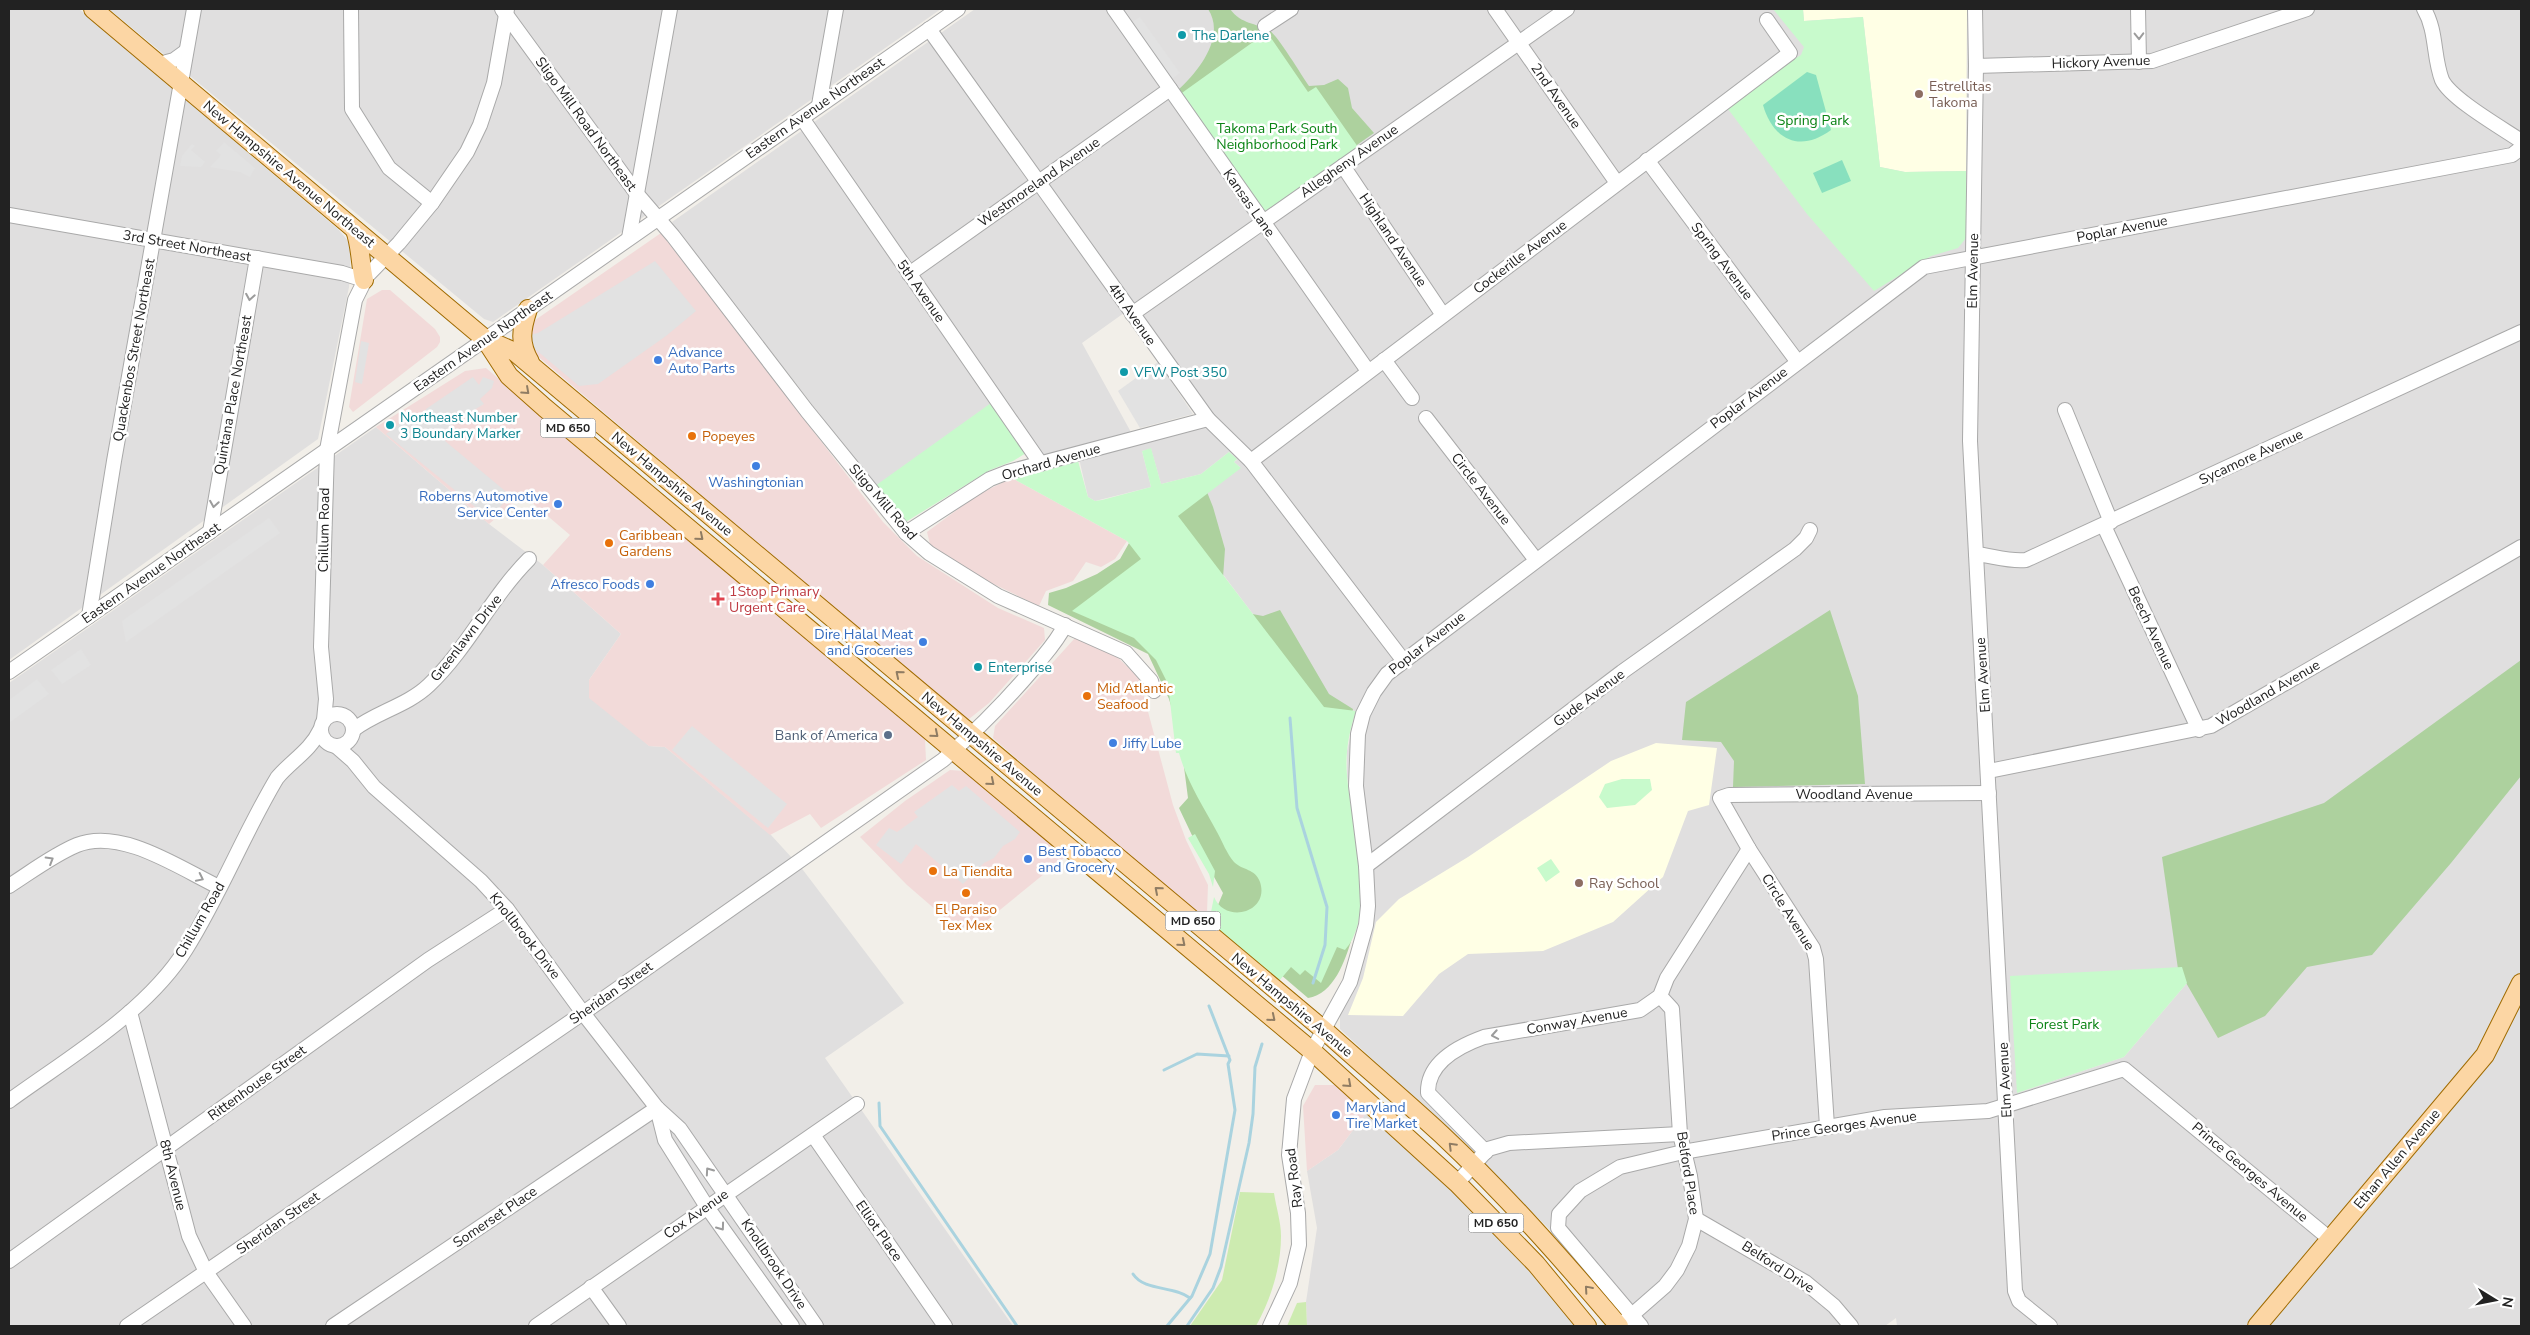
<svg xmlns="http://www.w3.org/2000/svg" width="2530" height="1335" font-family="'Nunito Sans',sans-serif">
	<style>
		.residential { fill: #e0dfdf; fill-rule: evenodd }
		.commercial { fill: #f2dad9 }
		.education { fill: #ffffe5 }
		.grass { fill: #cdebb0 }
		.forest { fill: #add19e }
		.park { fill: #c8facc }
		.pitch { fill: #88e0be }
		.parking { fill: #e2e2e2 }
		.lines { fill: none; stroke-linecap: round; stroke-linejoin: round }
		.stream { stroke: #aad3df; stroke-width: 3 }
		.minor-casing { stroke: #a9a9a9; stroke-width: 16 }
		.major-casing { stroke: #a06b00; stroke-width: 20 }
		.minor { stroke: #fff; stroke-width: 14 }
		.major { stroke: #fcd6a4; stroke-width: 18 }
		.oneway { stroke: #9c9c9c }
		.oneway2 { stroke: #8f7c63 }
		.culture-dot { fill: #0f9aa8; stroke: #fff; stroke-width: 2 }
		.education-dot { fill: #8d6e63; stroke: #fff; stroke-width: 2 }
		.shop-dot { fill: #3f7fe0; stroke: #fff; stroke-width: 2 }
		.food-dot { fill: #e8710a; stroke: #fff; stroke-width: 2 }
		.health-dot { fill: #e0444e; stroke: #fff; stroke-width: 2 }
		.service-dot { fill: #5c6f8a; stroke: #fff; stroke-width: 2 }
		.labels { text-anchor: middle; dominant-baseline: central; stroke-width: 5; stroke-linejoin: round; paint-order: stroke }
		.shield { fill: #fff; stroke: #646464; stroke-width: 1 }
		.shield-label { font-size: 12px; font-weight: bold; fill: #222 }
		.culture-label { font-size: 14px; fill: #0d838f; stroke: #fff; text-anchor: start }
		.street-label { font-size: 14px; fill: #222; stroke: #fff }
		.education-label { font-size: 14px; fill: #785e54; stroke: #fff; text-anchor: start }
		.park-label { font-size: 14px; fill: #0c8416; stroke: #fff }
		.shop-label { font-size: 14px; fill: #366cbe; stroke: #fff; text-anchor: start }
		.food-label { font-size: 14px; fill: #c56008; stroke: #fff; text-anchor: start }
		.health-label { font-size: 14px; fill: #be3a42; stroke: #fff; text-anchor: start }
		.service-label { font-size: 14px; fill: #4e5e75; stroke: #fff; text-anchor: end }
	</style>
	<rect width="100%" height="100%" fill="#f2efe9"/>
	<g class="residential">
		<polygon points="9,9 79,9 338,229 348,241 351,252 349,287 318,439 9,660"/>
		<polygon points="109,9 941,9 493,322 484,319"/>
		<path d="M975,9h1546v964l-40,77 -232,276h-352l-1,-8 -11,8h-249l-87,-97 -82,-82 -127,-118v-15l26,-66 6,-30 2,-45 -13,-1 -14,-95v-26l9,-40 -32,-3 -146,-193 62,-48 -6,-5 3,-2 -8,-8 -28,22 -40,10 -10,-35 -9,2 9,36 -56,14 -7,-4 -11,-47 -46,10 -5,-7 -151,33 -105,-136 -65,-78 -33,-50zM1124,313l71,101 -1,3 -62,17 -50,-91zM2187,983l-63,74 -107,36z"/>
		<polygon points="376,427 489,524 543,565 621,634 589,680 649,746 665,747 771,835 803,870 904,1003 825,1058 1013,1326 9,1326 9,683"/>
		<polygon points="2521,998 2521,1326 2265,1326"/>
		<polygon points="1369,1109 1491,1227 1579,1326 1307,1326 1306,1302 1317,1228 1307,1171 1338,1150"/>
	</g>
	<g class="commercial">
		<polygon points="661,233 883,522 917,556 998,608 1044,628 1045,640 989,703 969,719 951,707 528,348 528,325"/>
		<polygon points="382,290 390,290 435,329 440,337 440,342 437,347 353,412 349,407 367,299"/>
		<polygon points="486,368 925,739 926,760 821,828 810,814 770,835 665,747 649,746 589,698 589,680 621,634 543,565 570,535 523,495 489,524 376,427 465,371"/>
		<polygon points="1012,478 1127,541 1115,559 1101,567 1086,562 1073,581 1046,591 1039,606 981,578 931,548 927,532 977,495"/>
		<polygon points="1075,638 1111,651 1139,678 1173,805 1186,840 1208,885 1207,912 1203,918 1113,843 993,738 995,726"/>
		<polygon points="950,770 964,771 1065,857 974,931 951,923 907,885 860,837 905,801"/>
		<polygon points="1315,1085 1336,1085 1369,1109 1338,1150 1307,1171 1303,1106"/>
	</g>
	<g class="education">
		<polygon points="1803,9 1967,9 1966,171 1905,172 1880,167 1863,17 1804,21"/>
		<polygon points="1656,743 1717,748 1709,805 1688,811 1663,877 1613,922 1543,951 1468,954 1439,974 1403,1016 1348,1015 1363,978 1376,922 1399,899 1468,857 1611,761"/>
	</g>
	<g class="grass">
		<path d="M1240,1192l34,1c2,14 7,29 7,43 0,31 -10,63 -25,90h-66l32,-46z"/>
		<polygon points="1306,1302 1307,1326 1287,1326 1297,1303"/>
	</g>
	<g class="forest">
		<path d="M1208,9h22c12,16 25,13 40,22 8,5 32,45 39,55l15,-1 14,-6 10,9 4,20 22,25 -105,74 -71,-90 -19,-28c20,-18 47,-53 29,-80z"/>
		<path d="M1201,477l12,30 12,42 -2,29 24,35 16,3 17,-6 49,84 24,15 -8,43 7,186c-7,23 -18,56 -44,60l-95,-81 10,-24 -24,-43 -20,-42 9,-10 -8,-62 -11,-37 -21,-45 -100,-49 1,-12 17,-5 31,-14 23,-15 13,-23z"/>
		<polygon points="1830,610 1858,696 1865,784 1733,787 1734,761 1721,742 1682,740 1686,702"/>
		<polygon points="2521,660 2521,776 2451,863 2372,955 2307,967 2265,1016 2218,1038 2178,969 2162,857 2324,803"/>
	</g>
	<g class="park">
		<polygon points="1773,9 1803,9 1804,21 1863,17 1880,167 1905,172 1966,171 1966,238 1958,248 1931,256 1874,291 1807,214 1728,109 1783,66 1801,55 1804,47"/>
		<polygon points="1267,32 1308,92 1316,87 1358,147 1264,212 1179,95"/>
		<polygon points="991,403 1026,453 1013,461 990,470 904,523 875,486"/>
		<path d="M1151,448l10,36 40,-10 28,-22 8,7 -3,3 7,6 -63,48 146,191 32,4c-7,21 -11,42 -9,64 3,46 32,136 -2,175l-8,-3 -16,36 -16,-13 -5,5 -9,-8 -12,14 -70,-59 5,-25c12,28 56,15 46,-15 -5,-14 -17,-11 -26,-20 -7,-8 -12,-21 -17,-30 -14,-26 -30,-50 -38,-79h-3l-8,-69 -12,-24 -22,-22 -62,-27 69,-52 -14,-18 -115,-63 66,-17 10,36 7,4 7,-1 49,-13 -9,-36z"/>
		<polygon points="1622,779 1650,779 1652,790 1635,805 1607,808 1599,797 1605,784"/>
		<polygon points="1195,834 1215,871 1213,887 1209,874 1188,838"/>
		<polygon points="1551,859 1560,872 1546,882 1537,868"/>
		<polygon points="2182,967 2187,983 2124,1057 2017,1093 2010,976"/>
	</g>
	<g class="pitch">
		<path d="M1807,72l9,3 15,55c-31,23 -58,10 -68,-25z"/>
		<polygon points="1842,160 1851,181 1822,193 1813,173"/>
	</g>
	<g class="parking">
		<polygon points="1140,17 1180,73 1172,79 1132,22"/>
		<polygon points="224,142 255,168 250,177 240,172 210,167 221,155 216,151"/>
		<polygon points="192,144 195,146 191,150 205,162 201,167 180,166 182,156"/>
		<polygon points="655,261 696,311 666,336 598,384 579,386 529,344 528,335 538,333"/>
		<polygon points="361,341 369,343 362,384 355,382"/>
		<polygon points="1158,362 1193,414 1140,428 1118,391"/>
		<polygon points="473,377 479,385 483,377 494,381 492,388 480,399 484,404 454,422 446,431 450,435 445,441 510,495 490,519 386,434 405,420 410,421 423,412 425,414 426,409"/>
		<polygon points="269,518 280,533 126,642 122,621"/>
		<polygon points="81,649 91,665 62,684 51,670"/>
		<polygon points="37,679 49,694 9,723 9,700"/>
		<polygon points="692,726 787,804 768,828 672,750"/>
		<polygon points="952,785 959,791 966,786 1020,832 1015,839 1003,846 994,858 984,863 963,884 916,844 901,864 876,845 889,828 897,832 918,817 914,812"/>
	</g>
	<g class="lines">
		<g class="stream">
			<polyline points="1290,718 1297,808 1327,907 1325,945 1313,983"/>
			<polyline points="1164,1070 1197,1054 1229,1056"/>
			<polyline points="879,1103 880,1126 1017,1326"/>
			<path d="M1133,1274c12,18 40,11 57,24"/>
			<polyline points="1167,1326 1192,1296 1210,1254 1235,1110 1228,1064 1230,1060 1209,1006"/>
			<polyline points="1187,1326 1213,1288 1221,1267 1249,1143 1253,1114 1255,1067 1262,1044"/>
		</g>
		<defs>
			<g id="minor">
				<polyline points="351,9 352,109 389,168 432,203"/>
				<polyline points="502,9 637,194 673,236 807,411 906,533 929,553 998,596 1126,653 1151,681 1154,691"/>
				<polyline points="1114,9 1368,371"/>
				<polyline points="1495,9 1617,183"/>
				<polyline points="1975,9 1976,66 1970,441 2015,1291 2019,1301 2050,1326"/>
				<polyline points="2138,9 2139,62"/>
				<path d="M2424,9c13,22 9,48 18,71 9,19 60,48 79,61"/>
				<polyline points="1265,26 1291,9"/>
				<polyline points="929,29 1208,419 1251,461 1403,660"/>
				<polyline points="159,64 174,60 185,52"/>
				<polyline points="1976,66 2152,61 2307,9"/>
				<polyline points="819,105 836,9"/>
				<polyline points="802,118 1041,464"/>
				<polyline points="1647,160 1797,361"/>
				<polyline points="1343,166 1443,315"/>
				<polyline points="9,215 342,273 364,280"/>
				<polyline points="629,238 670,9"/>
				<polyline points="909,274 1170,89"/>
				<polyline points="1132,314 1567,9"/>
				<polyline points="1384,360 1412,398"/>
				<polyline points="2065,410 2111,522"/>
				<polyline points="1426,418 1536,560"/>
				<polyline points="1251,461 1790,53 1767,20"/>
				<polyline points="2104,526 2199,730"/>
				<polyline points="210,532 257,258"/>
				<polyline points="906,533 990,479 1008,472 1208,419"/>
				<path d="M1976,554c17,2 34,8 50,6l495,-228"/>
				<polyline points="89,616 114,461 194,9"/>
				<polyline points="9,672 958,9"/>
				<circle cx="337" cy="730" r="16"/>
				<polyline points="324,720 326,699 321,647 327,450 355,300 367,276 399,243 432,203 467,152 480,125 494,83 507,9"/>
				<path d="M353,730c23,-18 54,-24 76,-45 39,-37 62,-88 100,-126"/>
				<polyline points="337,747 353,761 374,787 481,881 507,909 583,1013 657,1108 680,1129 816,1326"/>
				<polyline points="1989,771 2211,726 2521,547"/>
				<polyline points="1366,866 1622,672 1795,549 1806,538 1810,530"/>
				<path d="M9,886c22,-14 44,-31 68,-41 44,-18 104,24 142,42"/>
				<polyline points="130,1012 189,1236 206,1272 244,1326"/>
				<path d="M9,1101c59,-43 138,-89 177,-152 34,-54 58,-116 91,-171 13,-16 34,-28 43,-48"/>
				<polyline points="657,1108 665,1140 707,1207 792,1326"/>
				<polyline points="1827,1126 1816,959 1813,948 1749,849 1720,798 1729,795 1989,793"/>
				<polyline points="813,1135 945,1326"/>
				<path d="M1486,1152l-58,-59c-1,-31 31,-47 56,-56l156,-27 20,-14 7,-18 82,-129"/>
				<polyline points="1457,1183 1488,1149 1509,1143 1680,1134"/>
				<polyline points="1696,1219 1805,1282 1834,1306 1851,1326"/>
				<polyline points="9,1261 428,960 507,909"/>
				<polyline points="591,1287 619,1326"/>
				<polyline points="1625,1321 1665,1286 1677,1270 1689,1246 1696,1219 1690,1176 1680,1134 1672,1009 1660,996"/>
				<path d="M127,1326l456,-313 360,-253c32,-28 62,-58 90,-91 11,-14 24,-27 32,-44"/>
				<polyline points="333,1326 657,1108"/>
				<polyline points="536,1326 857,1104"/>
				<polyline points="1270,1326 1290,1283 1299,1245 1298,1213 1289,1155 1294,1099 1312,1051 1350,982 1366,925 1368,906 1366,866 1356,786 1358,734 1363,714 1374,692 1387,674 1924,267 2512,155 2521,148"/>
				<polyline points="1641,1326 1558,1228 1559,1214 1580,1191 1620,1167 1683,1152 1885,1117 1988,1111 2124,1069 2330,1239"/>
			</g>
			<g id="major">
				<path d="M93,9l392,330 30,13 810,679c38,34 78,68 116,103 64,60 122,126 178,192"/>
				<path d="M355,230c6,17 5,33 9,50"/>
				<path d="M528,309c-7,21 -9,34 2,53"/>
				<polyline points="485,339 509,376 545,408 1312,1051 1457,1183 1536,1264 1587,1326"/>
				<polyline points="2257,1326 2485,1055 2521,983"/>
			</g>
		</defs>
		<use href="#minor" class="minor-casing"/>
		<use href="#major" class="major-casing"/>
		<use href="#minor" class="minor"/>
		<use href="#major" class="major"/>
	</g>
	<defs><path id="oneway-chevron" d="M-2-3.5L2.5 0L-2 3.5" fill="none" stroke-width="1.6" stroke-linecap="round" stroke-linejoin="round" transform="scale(1.25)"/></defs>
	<g class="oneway">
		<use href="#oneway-chevron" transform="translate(2139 36) rotate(89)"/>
		<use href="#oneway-chevron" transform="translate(250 297) rotate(100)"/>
		<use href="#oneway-chevron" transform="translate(214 504) rotate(99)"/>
		<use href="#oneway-chevron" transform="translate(50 860) rotate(-31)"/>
		<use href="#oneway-chevron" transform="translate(200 878) rotate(26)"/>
		<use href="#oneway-chevron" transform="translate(1495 1035) rotate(170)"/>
		<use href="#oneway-chevron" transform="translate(709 1171) rotate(-125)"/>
		<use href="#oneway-chevron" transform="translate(721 1227) rotate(54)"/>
	</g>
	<g class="oneway2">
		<use href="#oneway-chevron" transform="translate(526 391) rotate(42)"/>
		<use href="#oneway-chevron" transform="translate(700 537) rotate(40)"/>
		<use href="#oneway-chevron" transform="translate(899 674) rotate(-140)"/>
		<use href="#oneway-chevron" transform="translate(935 734) rotate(40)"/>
		<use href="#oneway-chevron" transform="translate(991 782) rotate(40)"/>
		<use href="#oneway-chevron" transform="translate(1158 890) rotate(-139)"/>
		<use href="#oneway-chevron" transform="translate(1182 943) rotate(40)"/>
		<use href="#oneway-chevron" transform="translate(1272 1018) rotate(40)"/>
		<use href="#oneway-chevron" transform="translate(1348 1084) rotate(42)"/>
		<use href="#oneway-chevron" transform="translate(1452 1146) rotate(-135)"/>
		<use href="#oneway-chevron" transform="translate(1588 1289) rotate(-131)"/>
	</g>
	<g class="culture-dot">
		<circle cx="1182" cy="35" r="5"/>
		<circle cx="1124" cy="372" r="5"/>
		<circle cx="390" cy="425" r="5"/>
		<circle cx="978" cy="667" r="5"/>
	</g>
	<g class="education-dot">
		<circle cx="1919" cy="94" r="5"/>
		<circle cx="1579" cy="883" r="5"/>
	</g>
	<g class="shop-dot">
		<circle cx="658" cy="360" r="5"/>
		<circle cx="756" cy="466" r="5"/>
		<circle cx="558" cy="504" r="5"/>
		<circle cx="650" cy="584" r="5"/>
		<circle cx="923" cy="642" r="5"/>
		<circle cx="1113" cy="743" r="5"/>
		<circle cx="1028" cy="859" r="5"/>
		<circle cx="1336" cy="1115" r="5"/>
	</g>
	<g class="food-dot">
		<circle cx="692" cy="436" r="5"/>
		<circle cx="609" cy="543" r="5"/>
		<circle cx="1087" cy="696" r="5"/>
		<circle cx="933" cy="871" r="5"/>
		<circle cx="966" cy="893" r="5"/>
	</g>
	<path class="health-dot" d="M715.5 591.5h5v5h5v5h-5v5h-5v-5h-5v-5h5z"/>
	<circle class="service-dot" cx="888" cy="735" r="5"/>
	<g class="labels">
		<g class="shield">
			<rect x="540.5" y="418.5" width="55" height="19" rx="4"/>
			<rect x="1165.5" y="911.5" width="55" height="19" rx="4"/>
			<rect x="1468.5" y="1213.5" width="55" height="19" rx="4"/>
		</g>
		<g class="shield-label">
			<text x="568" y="428">MD 650</text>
			<text x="1193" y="921">MD 650</text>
			<text x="1496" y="1223">MD 650</text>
		</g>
		<g class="culture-label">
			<text x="1192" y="35">The Darlene</text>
			<text x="1134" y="372">VFW Post 350</text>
			<text x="400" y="417">Northeast Number<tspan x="400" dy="16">3 Boundary Marker</tspan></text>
			<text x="988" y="667">Enterprise</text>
		</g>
		<g class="street-label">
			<text transform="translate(2101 62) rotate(-2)">Hickory Avenue</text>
			<text transform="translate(1556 96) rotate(55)">2nd Avenue</text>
			<text transform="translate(815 108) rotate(-35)">Eastern Avenue Northeast</text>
			<text transform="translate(586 124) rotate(54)">Sligo Mill Road Northeast</text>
			<text transform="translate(1349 161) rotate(-35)">Allegheny Avenue</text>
			<text transform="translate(289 174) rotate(40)">New Hampshire Avenue Northeast</text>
			<text transform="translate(1039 182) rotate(-35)">Westmoreland Avenue</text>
			<text transform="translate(1249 203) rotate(55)">Kansas Lane</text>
			<text transform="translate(2122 229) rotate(-11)">Poplar Avenue</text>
			<text transform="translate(1393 240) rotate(56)">Highland Avenue</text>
			<text transform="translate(187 246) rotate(10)">3rd Street Northeast</text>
			<text transform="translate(1520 257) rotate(-37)">Cockerille Avenue</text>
			<text transform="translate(1722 261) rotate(53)">Spring Avenue</text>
			<text transform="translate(1973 271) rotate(-89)">Elm Avenue</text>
			<text transform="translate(921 291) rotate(55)">5th Avenue</text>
			<text transform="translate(1132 314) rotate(55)">4th Avenue</text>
			<text transform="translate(483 341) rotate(-35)">Eastern Avenue Northeast</text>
			<text transform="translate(134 350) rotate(-80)">Quackenbos Street Northeast</text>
			<text transform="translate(233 395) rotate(-80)">Quintana Place Northeast</text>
			<text transform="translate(1749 398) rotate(-37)">Poplar Avenue</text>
			<text transform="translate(2251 457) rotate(-25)">Sycamore Avenue</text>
			<text transform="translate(1051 462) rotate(-16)">Orchard Avenue</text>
			<text transform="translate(672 484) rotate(40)">New Hampshire Avenue</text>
			<text transform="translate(1481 489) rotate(52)">Circle Avenue</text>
			<text transform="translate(883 502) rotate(49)">Sligo Mill Road</text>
			<text transform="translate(324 530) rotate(-89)">Chillum Road</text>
			<text transform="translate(151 573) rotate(-35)">Eastern Avenue Northeast</text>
			<text transform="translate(2151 628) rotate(65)">Beech Avenue</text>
			<text transform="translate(466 638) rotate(-52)">Greenlawn Drive</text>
			<text transform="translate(1427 643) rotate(-38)">Poplar Avenue</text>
			<text transform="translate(1983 675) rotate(-94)">Elm Avenue</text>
			<text transform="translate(2268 693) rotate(-30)">Woodland Avenue</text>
			<text transform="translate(1589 698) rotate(-37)">Gude Avenue</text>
			<text transform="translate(982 744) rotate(40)">New Hampshire Avenue</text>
			<text x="1854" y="794">Woodland Avenue</text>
			<text transform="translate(1788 912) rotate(58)">Circle Avenue</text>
			<text transform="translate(200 920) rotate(-60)">Chillum Road</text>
			<text transform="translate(525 936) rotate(52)">Knollbrook Drive</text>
			<text transform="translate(611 993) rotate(-35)">Sheridan Street</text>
			<text transform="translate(1292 1005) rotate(40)">New Hampshire Avenue</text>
			<text transform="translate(1577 1021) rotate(-10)">Conway Avenue</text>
			<text transform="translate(2005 1080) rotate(-93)">Elm Avenue</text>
			<text transform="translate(257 1083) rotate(-36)">Rittenhouse Street</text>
			<text transform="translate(1844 1126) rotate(-8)">Prince Georges Avenue</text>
			<text transform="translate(2397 1159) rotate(-50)">Ethan Allen Avenue</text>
			<text transform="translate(2250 1172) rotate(40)">Prince Georges Avenue</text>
			<text transform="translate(1688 1173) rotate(81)">Belford Place</text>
			<text transform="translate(173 1175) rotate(76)">8th Avenue</text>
			<text transform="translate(1294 1178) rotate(-97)">Ray Road</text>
			<text transform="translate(696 1214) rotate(-35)">Cox Avenue</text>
			<text transform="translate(495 1217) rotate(-34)">Somerset Place</text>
			<text transform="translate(278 1223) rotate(-35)">Sheridan Street</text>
			<text transform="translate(879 1231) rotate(55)">Elliot Place</text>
			<text transform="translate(774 1264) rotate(56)">Knollbrook Drive</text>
			<text transform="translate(1778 1267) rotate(33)">Belford Drive</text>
		</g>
		<g class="education-label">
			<text x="1929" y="86">Estrellitas<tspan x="1929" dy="16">Takoma</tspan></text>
			<text x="1589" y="883">Ray School</text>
		</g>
		<g class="park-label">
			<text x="1813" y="120">Spring Park</text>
			<text x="1277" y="128">Takoma Park South<tspan x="1277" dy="16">Neighborhood Park</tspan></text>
			<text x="2064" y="1024">Forest Park</text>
		</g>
		<g class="shop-label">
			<text x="668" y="352">Advance<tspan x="668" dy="16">Auto Parts</tspan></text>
			<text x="756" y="482" text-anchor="middle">Washingtonian</text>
			<text x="548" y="496" text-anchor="end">Roberns Automotive<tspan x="548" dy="16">Service Center</tspan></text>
			<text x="640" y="584" text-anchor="end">Afresco Foods</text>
			<text x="913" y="634" text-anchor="end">Dire Halal Meat<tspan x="913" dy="16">and Groceries</tspan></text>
			<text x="1123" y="743">Jiffy Lube</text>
			<text x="1038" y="851">Best Tobacco<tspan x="1038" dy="16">and Grocery</tspan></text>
			<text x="1346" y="1107">Maryland<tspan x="1346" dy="16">Tire Market</tspan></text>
		</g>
		<g class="food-label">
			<text x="702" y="436">Popeyes</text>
			<text x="619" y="535">Caribbean<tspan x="619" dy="16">Gardens</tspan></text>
			<text x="1097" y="688">Mid Atlantic<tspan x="1097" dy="16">Seafood</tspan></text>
			<text x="943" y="871">La Tiendita</text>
			<text x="966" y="909" text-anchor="middle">El Paraiso<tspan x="966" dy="16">Tex Mex</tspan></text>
		</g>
		<g class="health-label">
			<text x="729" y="591">1Stop Primary<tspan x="729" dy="16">Urgent Care</tspan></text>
		</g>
		<g class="service-label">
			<text x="878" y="735">Bank of America</text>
		</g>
	</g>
	<rect width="2530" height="1335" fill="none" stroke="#222222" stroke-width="20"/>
	<g transform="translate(2495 1300) rotate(100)" stroke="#ffffff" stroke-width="4" paint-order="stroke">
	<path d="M0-4L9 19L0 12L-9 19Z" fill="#222222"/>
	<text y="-8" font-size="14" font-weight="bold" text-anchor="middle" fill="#222222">N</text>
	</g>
</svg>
